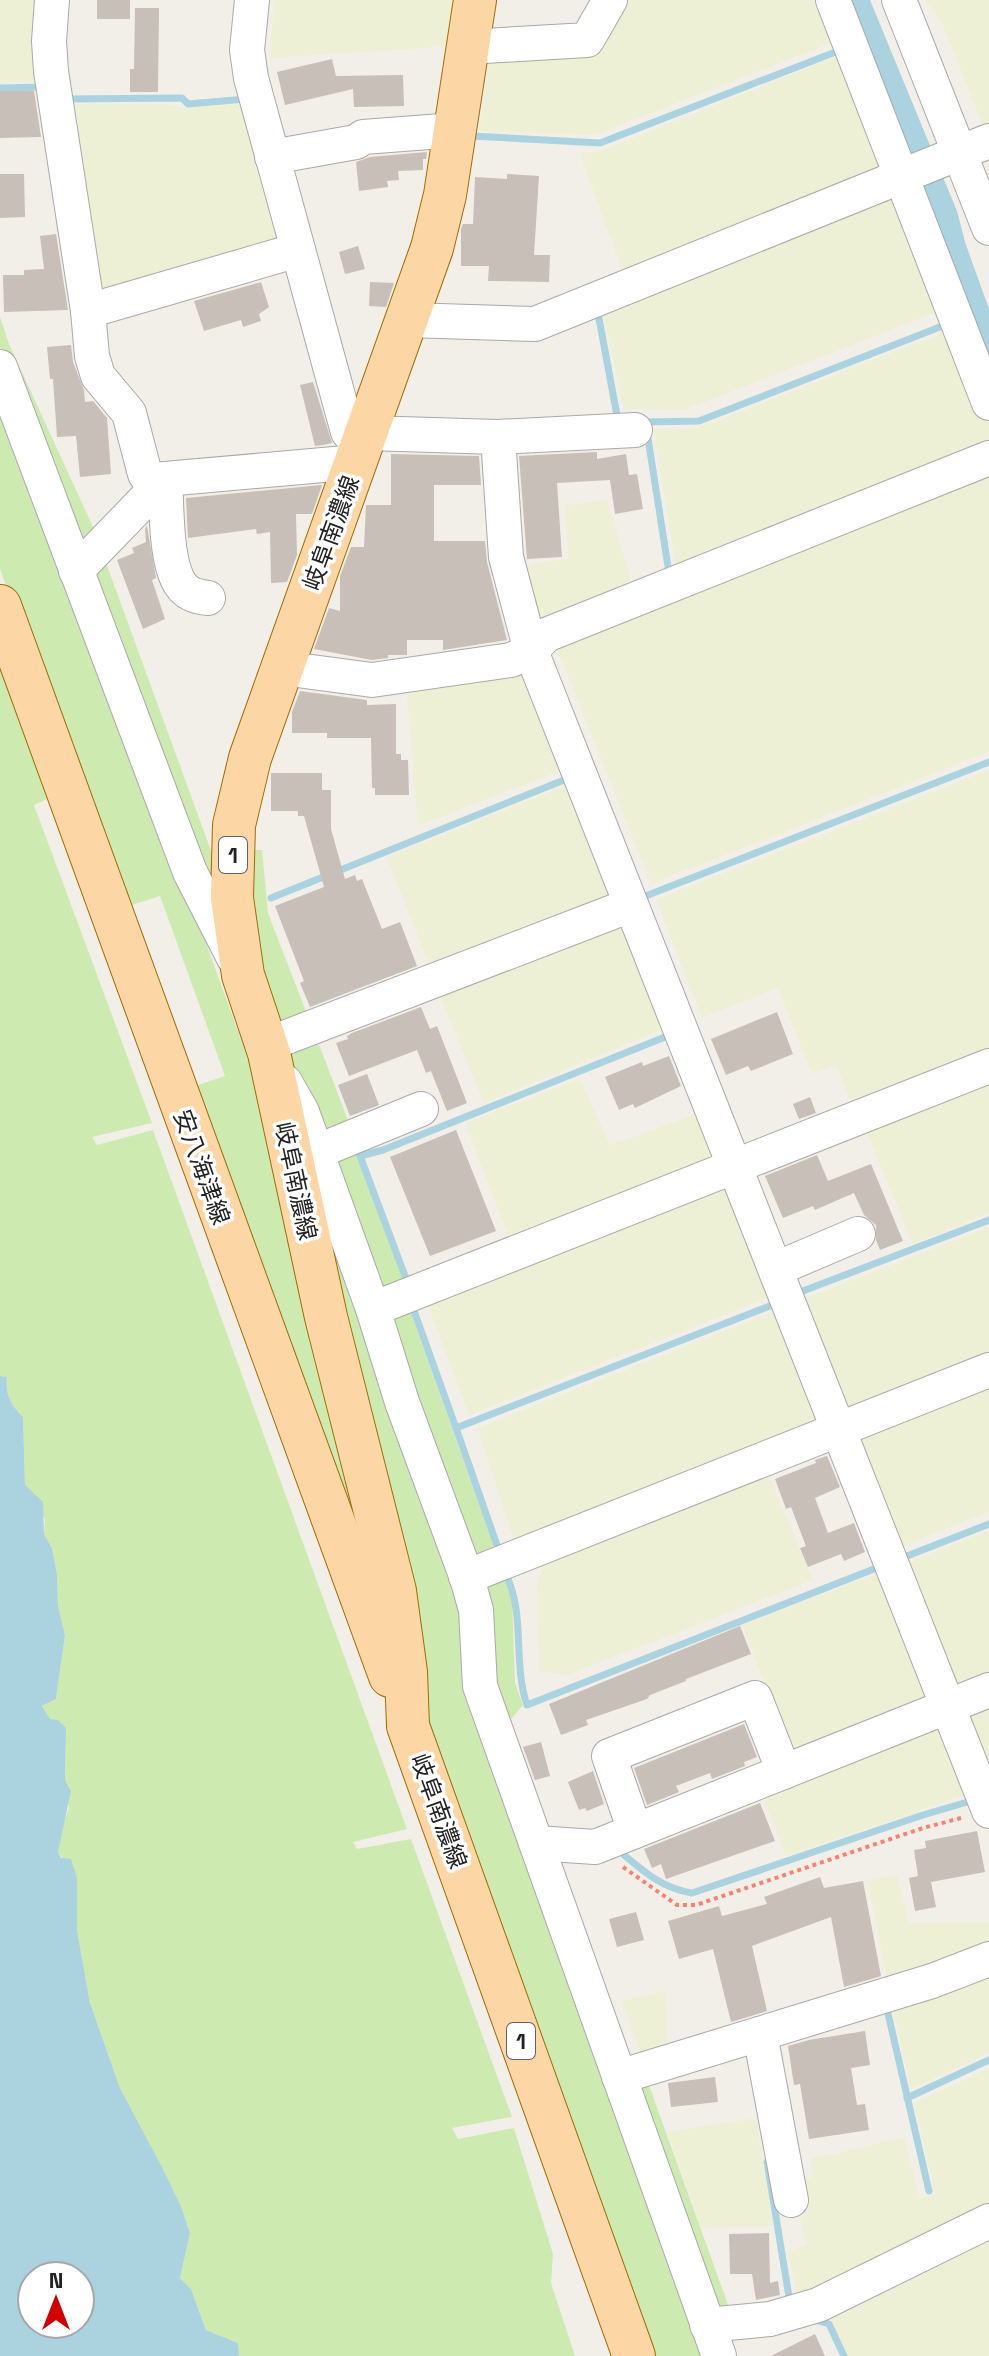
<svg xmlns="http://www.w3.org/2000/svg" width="989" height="2356" font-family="'Space Grotesk','Noto Sans JP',sans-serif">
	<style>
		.farmland { fill: #eef0d5 }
		.grass { fill: #cdebb0 }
		.water { fill: #aad3df; fill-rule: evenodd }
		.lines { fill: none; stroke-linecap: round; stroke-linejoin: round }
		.stream { stroke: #aad3df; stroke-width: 7 }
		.building { fill: #c7bfb8 }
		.minor-casing { stroke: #a9a9a9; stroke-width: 36 }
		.major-casing { stroke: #a06b00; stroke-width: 44 }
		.path { stroke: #fa8072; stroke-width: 4; stroke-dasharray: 4 4; stroke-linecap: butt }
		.minor { stroke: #fff; stroke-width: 34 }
		.major { stroke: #fcd6a4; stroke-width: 42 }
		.labels { text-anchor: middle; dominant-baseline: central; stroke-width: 7; stroke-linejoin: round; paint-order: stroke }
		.shield { fill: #fff; stroke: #646464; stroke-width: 2 }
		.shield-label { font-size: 22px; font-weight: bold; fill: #222 }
		.street-label { font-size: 24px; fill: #222; stroke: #fff }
	</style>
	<rect width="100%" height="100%" fill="#f2efe9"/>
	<g class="farmland">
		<polygon points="0,0 48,0 47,81 0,83"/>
		<polygon points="274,0 461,0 455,46 270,58"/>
		<polygon points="622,0 821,0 837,41 595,135 479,131 490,55 590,49"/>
		<polygon points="925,0 989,0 989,133 986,134 942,23"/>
		<polygon points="843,54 888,170 625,278 580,154 604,149"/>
		<polygon points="75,104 165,104 185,108 242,104 284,234 275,244 102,293"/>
		<polygon points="896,192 942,310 687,409 624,409 602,310"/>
		<polygon points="950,330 989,425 989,449 677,572 653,429 698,428"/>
		<polygon points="989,466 989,752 651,884 554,640"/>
		<polygon points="607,500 632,583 531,626 520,573 532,564 568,558 565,505"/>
		<polygon points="525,665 565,769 418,826 406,684"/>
		<polygon points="989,770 989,1056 853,1108 836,1065 812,1074 778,988 702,1018 656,899"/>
		<polygon points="572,783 616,892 432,972 387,857"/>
		<polygon points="617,917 669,1027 484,1103 436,987"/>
		<polygon points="989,1073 989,1213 913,1244 863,1123"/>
		<polygon points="580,1078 610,1145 702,1112 721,1157 512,1246 465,1123"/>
		<polygon points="728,1182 773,1296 469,1415 428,1305"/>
		<polygon points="989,1227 989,1360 844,1411 798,1301"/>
		<polygon points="775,1311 822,1419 514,1540 477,1428"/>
		<polygon points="989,1379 989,1512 897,1548 856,1441"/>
		<polygon points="767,1470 813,1580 567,1675 539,1671 537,1584 543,1565"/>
		<polygon points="989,1530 989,1682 960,1694 904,1564"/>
		<polygon points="884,1571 933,1698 794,1760 742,1625"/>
		<polygon points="989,1700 989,1782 968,1709"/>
		<polygon points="944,1722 971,1793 786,1856 760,1790"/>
		<polygon points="897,1874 909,1923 989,1922 989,1952 888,1988 868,1881"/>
		<polygon points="989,1968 989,2053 911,2089 891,2002"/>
		<polygon points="665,1991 668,2052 643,2060 622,2001"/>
		<polygon points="989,2068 989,2210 799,2299 787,2252 806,2245 794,2190 813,2175 810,2159 904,2137 920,2199 935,2193 914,2103"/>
		<polygon points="756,2118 773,2226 701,2228 667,2132"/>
		<polygon points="989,2230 989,2356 848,2356 827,2310"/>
	</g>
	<g class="grass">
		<polygon points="0,317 9,344 99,540 78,547 0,347"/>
		<polygon points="0,393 182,877 272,1125 384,1625 190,1088 225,1076 160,896 123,908 0,569"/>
		<polygon points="105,560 218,870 206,875 93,572"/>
		<path d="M0,649l54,147 -20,9 118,318 -60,14 5,8 56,-15 254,699 -54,13 4,7 54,-10 101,278 -60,11 6,11 56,-11 39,126 -2,29 24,73h-336l-1,-13 -32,-13 -15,-41 -11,-11 10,-45 -9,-27 -19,-39 -42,-79 -30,-85 -13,-73v-52l-19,-26 2,-20 9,-24 -4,-27 1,-35 -24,-40 14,-7 9,-64 -7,-29 -1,-32 -5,-26 -8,-14 1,-15 -20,-34 -2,-68c-12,-12 -18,-22 -16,-40l-7,-1z"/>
		<polygon points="254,850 262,850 268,913 310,1022 277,1027 246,913"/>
		<polygon points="315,1034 351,1128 332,1136 316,1130 290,1055 296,1042"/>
		<polygon points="306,1138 708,2356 648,2356 424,1735 389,1527"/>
		<polygon points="354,1142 357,1155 407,1287 373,1289 332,1150"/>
		<polygon points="407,1302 494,1546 467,1559 382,1324"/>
		<polygon points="502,1570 512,1597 515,1683 523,1705 507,1724 500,1727 482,1578"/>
		<polygon points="646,2077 732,2316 710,2311 639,2081"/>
	</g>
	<g class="water">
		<polygon points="848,0 870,0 957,211 965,242 989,309 989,372"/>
		<path d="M0,1376l7,1c-2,18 4,28 16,40l2,68 18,17 1,32 8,14 5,26 1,32 7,29 -9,64 -14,7 8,13 8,1 8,8 -1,53 6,10 -13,61 3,6 10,1 6,19v52l13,73 30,85 42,79 19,39 9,27 -10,45 11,11 15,41 32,13 1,13h-239zM32,2276h48v48h-48z"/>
	</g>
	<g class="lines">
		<g class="stream">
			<polyline points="0,88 46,87"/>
			<polyline points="67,102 67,99 182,98 188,104 246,99"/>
			<polyline points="472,132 471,136 600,143 838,51"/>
			<polyline points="598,313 618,421"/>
			<polyline points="644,422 699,421 945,325"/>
			<polyline points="647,432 669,573"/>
			<polyline points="643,897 989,762"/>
			<polyline points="271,898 569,778"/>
			<polyline points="408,1284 360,1156 383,1150 670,1035"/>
			<polyline points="795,1294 989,1220"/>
			<polyline points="414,1311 456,1428"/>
			<polyline points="498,1548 456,1428 775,1304"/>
			<polyline points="902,1558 989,1524"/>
			<path d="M508,1579c17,40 5,85 19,126l352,-138"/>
			<path d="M617,1849c24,20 43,39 75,44l231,-78 48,-14"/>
			<polyline points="886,2005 929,2191"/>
			<polyline points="907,2098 989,2060"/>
			<polyline points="767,2162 790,2303"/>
			<polyline points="815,2320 829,2324 844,2356"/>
		</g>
	</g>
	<g class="building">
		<rect x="97" y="0" width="33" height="19"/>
		<polygon points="135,8 159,8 158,92 130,92 130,69 134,69"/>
		<polygon points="332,59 336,76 403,75 404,106 354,107 353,89 285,105 277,72"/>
		<polygon points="0,91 34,91 41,137 0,138"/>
		<polygon points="427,152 426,159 423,159 423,170 398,171 399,180 387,181 388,187 359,191 356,162 370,157"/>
		<polygon points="0,174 24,174 25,217 0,218"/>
		<polygon points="507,174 539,176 534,255 550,255 549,282 488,281 489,266 461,266 461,229 463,224 473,224 475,177 507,179"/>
		<polygon points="56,234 68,310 4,312 3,275 24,275 24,270 44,269 40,236"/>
		<polygon points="358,246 365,269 345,274 339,252"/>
		<polygon points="261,282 269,307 259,314 261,321 243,327 241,320 204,331 194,301"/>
		<polygon points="370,282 394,283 386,307 369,306"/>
		<polygon points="71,345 73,362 84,390 85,402 93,401 107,418 111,474 80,477 76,436 57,437 53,379 50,379 47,347"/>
		<polygon points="313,382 332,443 323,445 315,446 300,385"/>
		<polygon points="597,452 597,459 626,454 629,475 637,474 643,509 615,514 610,480 557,483 562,557 527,559 519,456"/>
		<polygon points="391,454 479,456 481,485 434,485 434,541 485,541 487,562 507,640 443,650 443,640 407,640 407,655 388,655 388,658 372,660 314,649 329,608 340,611 340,576 351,547 364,547 366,505 391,505"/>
		<polygon points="322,485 312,514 296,514 297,555 287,582 271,583 270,532 257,534 256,529 188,538 186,498"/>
		<polygon points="147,526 156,578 152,580 165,619 143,629 117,560 134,553 132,548 146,542 145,529"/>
		<polygon points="300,691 367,700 367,705 396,704 396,754 401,754 401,760 408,760 409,795 375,795 375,788 372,788 371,738 327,738 327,733 292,733 292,712"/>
		<polygon points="271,773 322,773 322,790 331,790 331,829 345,879 355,875 357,881 362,879 382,929 400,922 417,966 310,1007 300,983 304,981 275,906 324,887 304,816 298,816 298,811 271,811"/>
		<polygon points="421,1007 430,1029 437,1026 467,1103 447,1111 431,1071 426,1073 417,1050 349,1076 336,1043 348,1039 347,1036 352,1033"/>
		<polygon points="777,1012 793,1054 751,1071 748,1066 726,1075 711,1039"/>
		<polygon points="669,1056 681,1086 635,1108 633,1104 619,1110 605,1077 642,1062 643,1066"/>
		<polygon points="367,1074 379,1105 350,1116 338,1085"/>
		<polygon points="810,1097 816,1113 799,1119 793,1104"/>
		<polygon points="456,1130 496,1231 430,1256 390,1157"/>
		<polygon points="817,1155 828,1181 871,1164 903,1241 880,1250 876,1240 876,1225 864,1215 854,1193 815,1210 813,1206 783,1218 765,1176"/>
		<polygon points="827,1456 840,1487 815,1498 828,1533 854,1523 865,1552 844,1561 841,1554 808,1567 800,1548 806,1546 791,1507 786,1509 775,1479 816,1463 815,1460"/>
		<polygon points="740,1626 751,1654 686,1679 686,1681 650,1695 647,1699 586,1720 588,1725 561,1735 549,1704"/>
		<polygon points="744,1724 757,1757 744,1762 745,1766 712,1779 710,1773 676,1786 679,1792 647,1805 634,1768"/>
		<polygon points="541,1742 550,1776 535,1780 523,1747"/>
		<polygon points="593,1771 604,1804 587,1811 585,1808 579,1810 568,1782"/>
		<polygon points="760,1803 775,1841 666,1879 661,1864 652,1868 644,1849"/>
		<polygon points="977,1831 985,1872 931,1882 936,1907 915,1911 909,1878 918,1876 914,1850 926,1848 925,1841"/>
		<polygon points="820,1877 824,1888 863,1881 881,1976 844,1987 831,1917 752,1946 767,2011 731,2022 713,1949 679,1959 668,1921 719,1906 722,1916 767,1904 764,1897"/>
		<polygon points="636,1912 644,1940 617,1947 609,1919"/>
		<polygon points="865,2031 870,2065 851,2068 857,2105 865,2104 869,2130 809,2139 800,2084 794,2085 788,2046 809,2040"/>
		<polygon points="715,2077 718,2102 671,2107 668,2083"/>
		<polygon points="769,2233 770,2283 778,2281 780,2295 756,2300 752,2274 730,2274 729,2234"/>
		<polygon points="815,2334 825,2356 771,2356"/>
	</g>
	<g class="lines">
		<defs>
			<g id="minor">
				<polyline points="52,0 49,41 51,71 88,311 298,250"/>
				<polyline points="252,0 247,50 251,78 348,432 362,447"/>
				<polyline points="833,0 989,403"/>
				<polyline points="899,0 989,228"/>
				<polyline points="468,47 587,40 610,0"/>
				<polyline points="272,157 356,142 363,137 455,130"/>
				<polyline points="88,311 92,356 98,376 129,413 145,474 156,488"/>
				<polyline points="408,320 535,324 989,141"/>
				<polyline points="0,367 190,872 234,958"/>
				<polyline points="367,433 498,437 506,557 531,651 989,1811"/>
				<polyline points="498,437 635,430"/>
				<path d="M165,479c2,28 0,84 16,106 6,9 16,12 27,13"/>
				<polyline points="76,571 165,479 357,462"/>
				<polyline points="282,668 372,680 511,660 531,651 546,635 989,458"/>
				<polyline points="266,1045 631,905"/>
				<polyline points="285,1082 302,1112 373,1309 402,1402 467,1578 476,1610 480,1686 719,2356"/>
				<polyline points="316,1152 421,1109"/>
				<polyline points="776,1269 858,1234"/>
				<polyline points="373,1309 989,1066"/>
				<polyline points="466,1577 989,1370"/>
				<polyline points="635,1831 609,1756 755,1698 784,1772"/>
				<polyline points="536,1843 595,1847 989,1690"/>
				<polyline points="760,2034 791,2200"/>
				<polyline points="619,2077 932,1981 989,1959"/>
				<polyline points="707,2325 770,2319 818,2305 989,2221"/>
			</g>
			<g id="major">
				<polyline points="475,0 445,195 432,248 250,758 234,825 232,898 243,975 269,1053 326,1317 395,1591 406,1672 408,1726 634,2356"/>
				<polyline points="0,606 390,1676"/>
			</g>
		</defs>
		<use href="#minor" class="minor-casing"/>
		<use href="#major" class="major-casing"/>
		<polyline class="path" points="623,1867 677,1905 696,1905 923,1828 961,1818"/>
		<use href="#minor" class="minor"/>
		<use href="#major" class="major"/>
	</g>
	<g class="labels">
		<g class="shield">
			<rect x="219" y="837" width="28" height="36" rx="6"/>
			<rect x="507" y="2023" width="28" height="36" rx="6"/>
		</g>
		<g class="shield-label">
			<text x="233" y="855">1</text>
			<text x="521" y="2041">1</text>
		</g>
		<g class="street-label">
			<text transform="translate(331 533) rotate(-70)">岐阜南濃線</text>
			<text transform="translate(202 1167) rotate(70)">安八海津線</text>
			<text transform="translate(296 1181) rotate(78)">岐阜南濃線</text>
			<text transform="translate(439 1811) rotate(70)">岐阜南濃線</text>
		</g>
	</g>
	<g transform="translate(56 2300)"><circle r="38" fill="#ffffff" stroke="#a7a7a7" stroke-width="2"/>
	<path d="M0-6L14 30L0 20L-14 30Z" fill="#d40000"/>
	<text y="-12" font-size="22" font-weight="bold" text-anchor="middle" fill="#222222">N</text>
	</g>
</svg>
